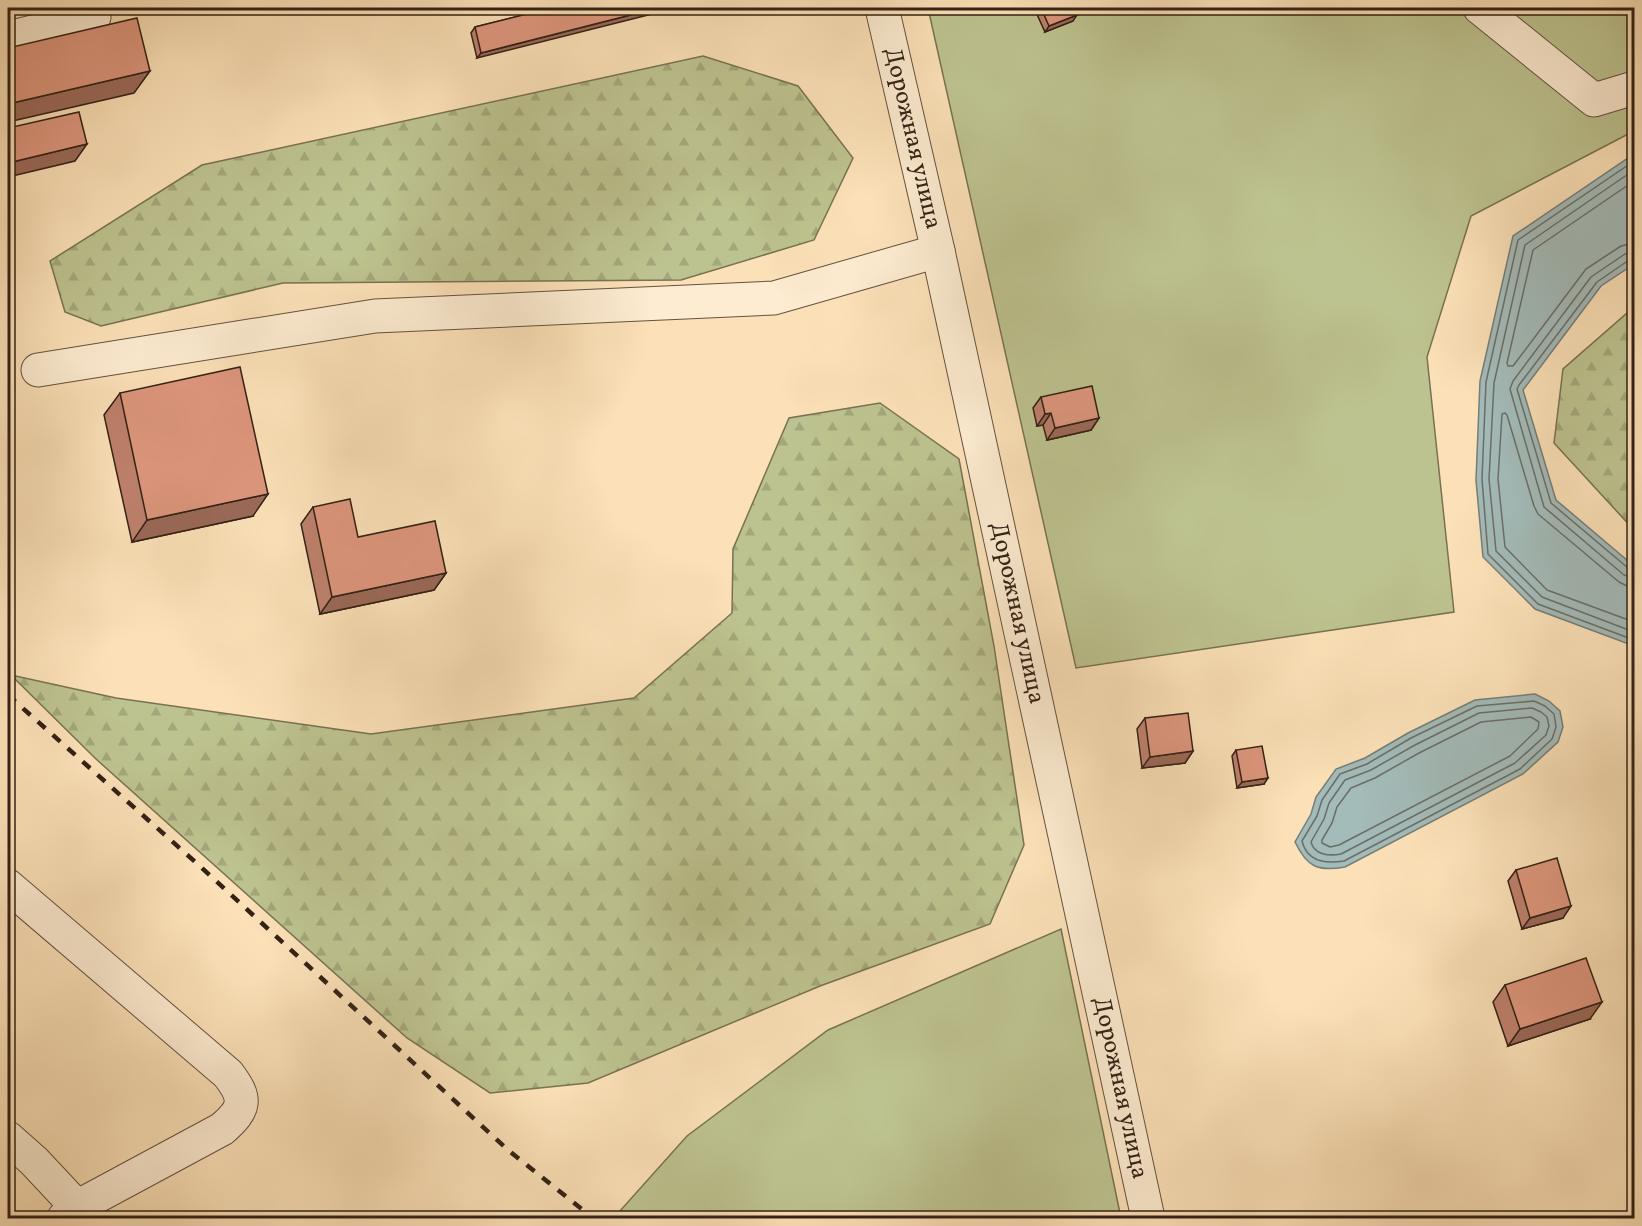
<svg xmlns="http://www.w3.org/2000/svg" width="1642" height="1226" font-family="Vollkorn,serif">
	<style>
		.forest { fill: url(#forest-firs); stroke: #787253; stroke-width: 1.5 }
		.green { fill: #bdc390; stroke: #787253; stroke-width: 1.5 }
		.water { fill: #a3bbb9; stroke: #767d78; stroke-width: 1.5 }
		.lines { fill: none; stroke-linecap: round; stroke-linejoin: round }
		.shore { stroke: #6b6e68; stroke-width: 1.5 }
		.minor-casing { stroke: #65513e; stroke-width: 35 }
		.minor { stroke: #fdecd1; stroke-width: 33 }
		.rail { stroke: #332116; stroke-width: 4.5; stroke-dasharray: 10 10; stroke-linecap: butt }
		.wall { fill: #be816c; stroke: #332116; stroke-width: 1.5 }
		.shaded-wall { fill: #9b6958; stroke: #332116; stroke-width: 1.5 }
		.building { fill: #dd967d; stroke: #332116; stroke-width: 1.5 }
		.labels { text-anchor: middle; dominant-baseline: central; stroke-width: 5; stroke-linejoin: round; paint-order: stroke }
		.street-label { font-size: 24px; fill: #332116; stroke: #fdecd1 }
	</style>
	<defs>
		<pattern id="forest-firs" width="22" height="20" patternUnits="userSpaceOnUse" patternTransform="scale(1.5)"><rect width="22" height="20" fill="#bdc390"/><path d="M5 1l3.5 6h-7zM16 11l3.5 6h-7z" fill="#a3a77b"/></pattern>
	</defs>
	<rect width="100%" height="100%" fill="#fce1b8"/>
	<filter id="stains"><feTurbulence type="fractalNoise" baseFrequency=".00333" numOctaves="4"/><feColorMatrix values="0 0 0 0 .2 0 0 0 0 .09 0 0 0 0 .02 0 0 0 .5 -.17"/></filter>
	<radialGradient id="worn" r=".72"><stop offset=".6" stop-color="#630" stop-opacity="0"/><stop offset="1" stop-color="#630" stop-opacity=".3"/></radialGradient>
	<g class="forest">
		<polygon points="703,56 798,86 853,158 814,240 681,280 283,283 101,326 65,312 50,261 202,165"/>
		<polygon points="1634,307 1634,530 1554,443 1563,369"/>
		<polygon points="880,403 959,459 994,646 1024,845 990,924 820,986 588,1083 490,1093 407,1038 96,759 11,675 116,698 371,734 634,698 732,613 733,549 789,418"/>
	</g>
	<g class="green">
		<polygon points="928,8 1634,8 1634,131 1471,216 1427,357 1454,612 1076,668"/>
		<polygon points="1061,929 1121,1218 629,1218 619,1212 687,1136 828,1030"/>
	</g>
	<g class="water">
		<polygon points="1634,154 1634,264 1601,286 1523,390 1556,500 1634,566 1634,646 1535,609 1483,557 1476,480 1480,381 1513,236"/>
		<path d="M1535,694l14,7 11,10 3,16 -5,15 -35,32 -178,93c-27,5 -38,0 -50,-25l16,-28 5,-17 20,-28 29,-11 43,-25 67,-33z"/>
	</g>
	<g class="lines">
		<g class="shore">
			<polyline points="1634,161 1518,240 1486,382 1482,479 1488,554 1538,604 1634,640"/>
			<polyline points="1634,170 1525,245 1494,383 1489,479 1496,551 1542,597 1634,632"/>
			<polyline points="1634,181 1533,250 1507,363 1508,366 1513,366 1586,269 1621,246 1634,243"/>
			<polyline points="1634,252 1625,254 1591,277 1513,381 1510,389 1544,507 1624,575 1634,578"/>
			<polyline points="1634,259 1629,260 1597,282 1519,385 1517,389 1551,503 1628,568 1634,570"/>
			<polyline points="1634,587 1627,586 1619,582 1538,514 1534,506 1507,415 1505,413 1502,414 1498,479 1505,547 1547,590 1634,622"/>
			<path d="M1534,701l11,5 9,8 2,13 -4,12 -32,30 -176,92c-19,3 -37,1 -42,-20l15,-25 5,-16 18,-26 27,-10 44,-26 66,-32z"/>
			<path d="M1532,708l9,4 6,5 2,9 -3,9 -31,28 -174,91c-12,2 -26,2 -30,-12l13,-23 5,-16 16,-23 26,-10 44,-25 64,-32z"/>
			<polygon points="1531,717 1539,722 1538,729 1510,756 1339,845 1330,847 1322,843 1322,840 1332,823 1337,807 1351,788 1375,778 1419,753 1481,722"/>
		</g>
		<defs>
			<g id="minor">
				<path id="s1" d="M882,8l56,243 210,967"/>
				<polyline points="1480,8 1594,100 1634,88"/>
				<polyline points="8,38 94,17 91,8"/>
				<polyline points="38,370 375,316 774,298 938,251"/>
				<path d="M8,886l220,188c19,25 18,34 -6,55l-145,78 -13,11"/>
				<polyline points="8,1138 34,1161 77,1207"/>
			</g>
		</defs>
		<use href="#minor" class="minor-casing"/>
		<use href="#minor" class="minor"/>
		<polyline class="rail" points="8,695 202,868 508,1150 593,1218"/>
	</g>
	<g class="wall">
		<polygon points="551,8 477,58 471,33 475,27"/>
		<polygon points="1037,8 1074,8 1073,21 1045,32 1035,10"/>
		<polygon points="120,393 253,516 132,542 104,415"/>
		<polygon points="1041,397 1099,418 1091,430 1047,440 1043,425 1037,426 1033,408"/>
		<polygon points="313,507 358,537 446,573 434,590 320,614 301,524"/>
		<polygon points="1145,718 1193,751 1185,763 1142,768 1137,729"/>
		<polygon points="1236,750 1264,784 1237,788 1232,756"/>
		<polygon points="1516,870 1563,918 1522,929 1508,881"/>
		<polygon points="1505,985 1590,1019 1508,1046 1493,1002"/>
		<polygon points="1635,1177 1635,1202 1629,1184"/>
	</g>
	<g class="shaded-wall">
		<polygon points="658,8 676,8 477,58 481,53"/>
		<polygon points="1077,15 1073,21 1045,32 1049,26"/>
		<polygon points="150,71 134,93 8,122 8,104"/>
		<polygon points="87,144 75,161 8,177 8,163"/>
		<polygon points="1051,413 1043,425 1037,426 1045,414"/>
		<polygon points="1099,418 1091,430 1047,440 1055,428"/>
		<polygon points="268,494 253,516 132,542 147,520"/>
		<polygon points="446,573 434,590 320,614 332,597"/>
		<polygon points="1193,751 1185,763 1142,768 1150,757"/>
		<polygon points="1268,778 1264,784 1237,788 1242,782"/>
		<polygon points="1571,906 1563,918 1522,929 1530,918"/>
		<polygon points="1602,1002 1590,1019 1508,1046 1520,1029"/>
	</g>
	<g class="building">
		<polygon points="551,8 658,8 481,53 475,27"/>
		<polygon points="1041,8 1074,8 1077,15 1049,26"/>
		<polygon points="137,18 150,71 8,104 8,48"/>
		<polygon points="79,112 87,144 8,163 8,128"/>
		<polygon points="240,367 268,494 147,520 120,393"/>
		<polygon points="1092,386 1099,418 1055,428 1051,413 1045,414 1041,397"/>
		<polygon points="350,499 358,537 435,521 446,573 332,597 313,507"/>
		<polygon points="1188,713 1193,751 1150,757 1145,718"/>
		<polygon points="1262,746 1268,778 1242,782 1236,750"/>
		<polygon points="1557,858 1571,906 1530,918 1516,870"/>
		<polygon points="1586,958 1602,1002 1520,1029 1505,985"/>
	</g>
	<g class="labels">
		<g class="street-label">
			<text stroke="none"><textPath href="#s1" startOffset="134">Дорожная улица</textPath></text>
			<text stroke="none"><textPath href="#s1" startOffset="620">Дорожная улица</textPath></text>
			<text stroke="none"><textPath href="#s1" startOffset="1106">Дорожная улица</textPath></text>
		</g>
	</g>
	<rect width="1642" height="1226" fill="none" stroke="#fce1b8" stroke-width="30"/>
	<rect x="9" y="9" width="1624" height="1208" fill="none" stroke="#332116" stroke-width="3"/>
	<rect x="15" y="15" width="1612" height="1196" fill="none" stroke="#332116" stroke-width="1.5"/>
	<rect width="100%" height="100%" filter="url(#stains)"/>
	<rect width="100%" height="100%" fill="url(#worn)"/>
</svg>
